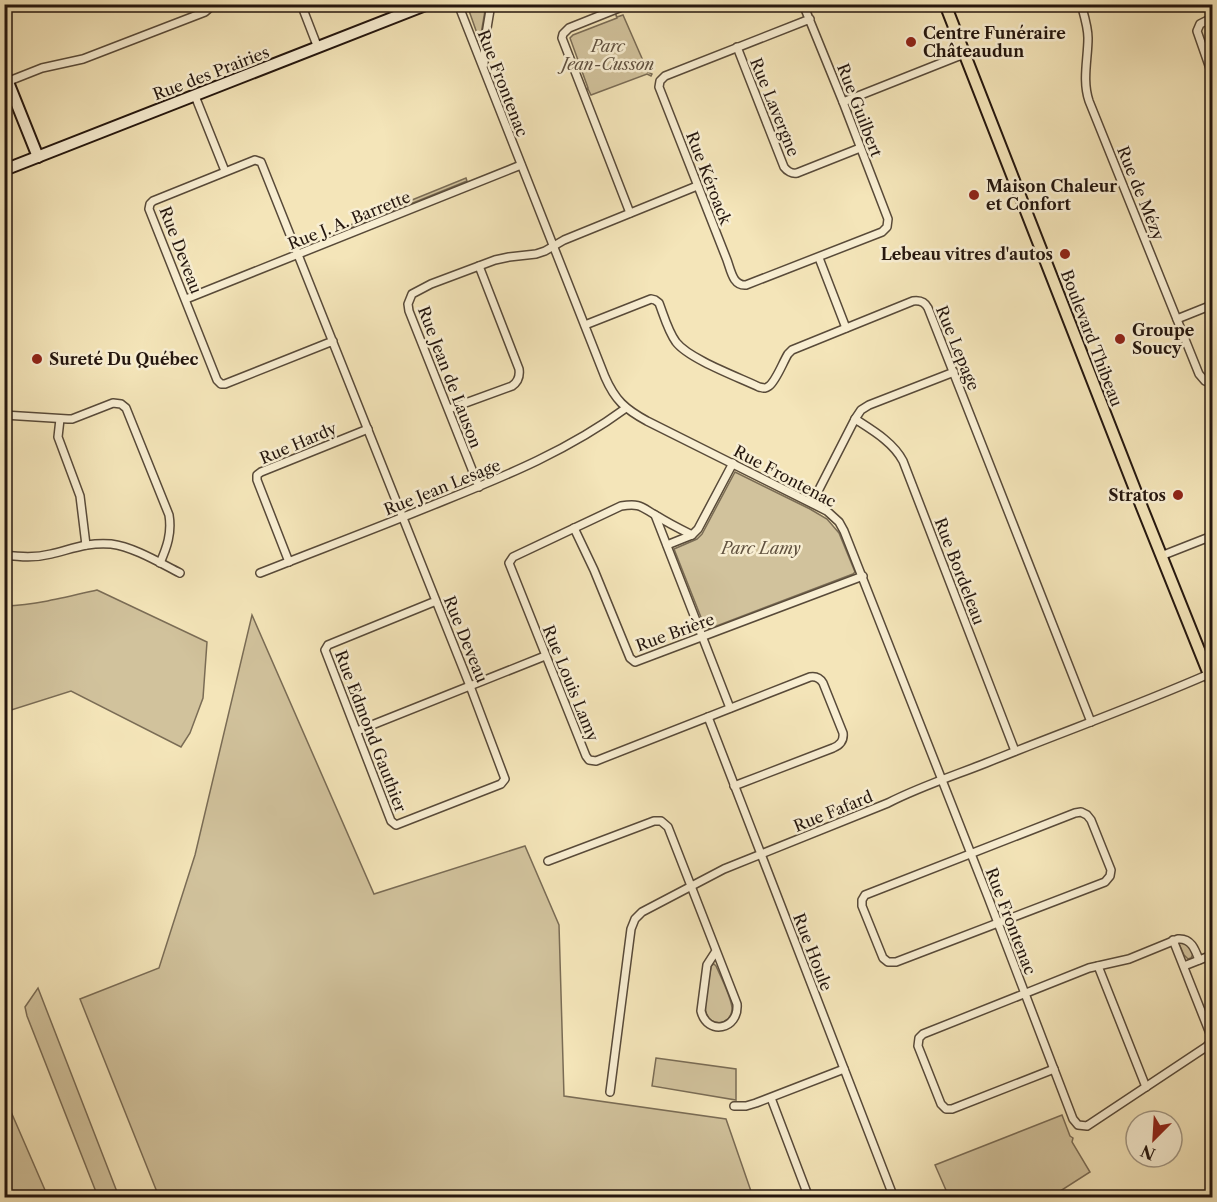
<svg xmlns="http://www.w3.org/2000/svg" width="1217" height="1202" font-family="'Libre Caslon Text',serif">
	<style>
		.green { fill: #d1c29c; stroke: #7a6c55; stroke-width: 1.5 }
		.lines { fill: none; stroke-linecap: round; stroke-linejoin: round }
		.street-casing { stroke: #584a39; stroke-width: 10 }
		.secondary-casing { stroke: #24160e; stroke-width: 14 }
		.primary-casing { stroke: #24160e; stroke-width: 14 }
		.street { stroke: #f8eed2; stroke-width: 7 }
		.secondary { stroke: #f8eed2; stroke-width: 10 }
		.primary { stroke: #f4e5b9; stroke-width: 10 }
		.poi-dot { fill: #8f2418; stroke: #f8eed2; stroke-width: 2 }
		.labels { text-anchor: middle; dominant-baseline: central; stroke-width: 5; stroke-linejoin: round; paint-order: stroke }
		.poi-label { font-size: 16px; font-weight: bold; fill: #24160e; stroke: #f8eed2; text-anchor: start }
		.park-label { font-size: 16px; font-style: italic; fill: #615240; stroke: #f8eed2 }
		.street-label { font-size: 16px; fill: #24160e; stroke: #f8eed2 }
	</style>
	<rect width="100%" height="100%" fill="#f4e5b9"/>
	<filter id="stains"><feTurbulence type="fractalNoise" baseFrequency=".00333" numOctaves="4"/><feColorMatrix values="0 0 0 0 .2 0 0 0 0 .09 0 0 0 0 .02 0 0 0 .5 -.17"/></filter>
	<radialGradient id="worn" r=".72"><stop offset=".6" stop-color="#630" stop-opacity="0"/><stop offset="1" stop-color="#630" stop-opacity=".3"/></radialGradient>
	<g class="green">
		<polygon points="467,5 486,5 480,40 479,39"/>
		<polygon points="614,10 617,17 623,15 648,72 652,74 651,76 647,74 591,95 588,89 582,91 588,88 570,38 573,35 617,18"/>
		<polygon points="466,178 467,181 344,231 343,228"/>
		<polygon points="735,472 810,509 827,519 839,533 855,572 853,574 706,630 674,549 697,539 702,534"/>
		<path d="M97,590l110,52 -4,56 -13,35 -9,14 -110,-56 -66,21v-106c30,-1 62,-9 92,-16z"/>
		<polygon points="252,615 374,894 525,846 559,925 564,1096 726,1119 753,1197 159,1197 80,999 159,968 195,855"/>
		<polygon points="1182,941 1190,946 1193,954 1191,958 1188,959 1184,955 1179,944"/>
		<path d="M714,964l2,2c4,9 17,35 16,44 -1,15 -22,17 -26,3 -3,-9 4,-37 5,-47z"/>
		<polygon points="38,988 119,1197 98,1197 27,1016 25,1007"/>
		<polygon points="656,1058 736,1069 736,1100 652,1086"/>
		<polygon points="4,1098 5,1098 48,1197 5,1197"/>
		<polygon points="1062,1115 1070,1136 1073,1138 1072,1142 1090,1172 1051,1197 949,1197 935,1165"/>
	</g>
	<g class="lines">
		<defs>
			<g id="street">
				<polyline points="301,4 318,48"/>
				<path d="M458,4l147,373c10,23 20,32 42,44l180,90 12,11 5,9 144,366 85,222 5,6 9,1 119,-79 5,-5v-6l-38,-96"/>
				<polyline points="629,4 569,28 563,34 562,38 630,213"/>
				<path d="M803,4l40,98 45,117 -1,8 -5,5 -136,53c-13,1 -15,-14 -19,-25l-68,-173 1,-6 5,-5 145,-57"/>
				<path d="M1081,4c3,11 7,23 7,34 0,21 -6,42 1,63l110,273 6,7 7,3"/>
				<polyline points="1212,18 1200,24 1197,31 1212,74"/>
				<path d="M737,47l47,120c3,4 8,7 13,6l63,-25"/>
				<polyline points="484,64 485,40 491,4"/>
				<polyline points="4,83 42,68 83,59 205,12 214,4"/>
				<polyline points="195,96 225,171"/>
				<polyline points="843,102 964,54"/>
				<polyline points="819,258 846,328"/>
				<polyline points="186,299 521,165"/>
				<polyline points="1177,319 1212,305"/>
				<path d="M585,325l66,-26 4,1 4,3c5,13 9,28 17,39 13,17 62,35 83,45 5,1 6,2 10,-1 7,-5 14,-24 19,-32l4,-4 121,-49c7,-1 12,1 15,7l163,414"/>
				<polyline points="333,341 225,384 221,384 217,380 149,209 150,204 153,201 255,160 261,162 470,686 505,779 501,784 396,825 391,821 325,650 328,645 436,601"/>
				<path d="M449,409l63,-23c6,-4 8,-10 7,-17l-40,-103"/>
				<path d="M4,415l64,4h4l41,-16 8,1 5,4 43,107c3,18 -2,32 -9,48"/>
				<polyline points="60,419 58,437 80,496 86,545"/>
				<path d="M855,419c17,11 38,23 48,42l112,290"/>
				<polyline points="479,487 409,311 408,304 412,294 431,284 495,260 509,257 536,254 545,251 564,240 697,186"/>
				<polyline points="812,503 855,419 861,410 869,405 954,372"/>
				<polyline points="655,515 730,708"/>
				<polyline points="4,523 6,555"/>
				<polyline points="574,528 594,570 630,658 635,662 863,576"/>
				<path d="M692,535c-12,-6 -24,-12 -35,-19 -16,-9 -16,-13 -36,-10l-108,51 -4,6 77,193 3,4 7,1 214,-84c6,-1 10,1 13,6l20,50c1,8 -3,12 -10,15l-99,38"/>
				<polyline points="667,545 692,535 698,529 733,463"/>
				<path d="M4,555c17,2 31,3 47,-1 21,-5 37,-12 60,-10 23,3 49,19 69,29"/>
				<polyline points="1161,556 1212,536"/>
				<polyline points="289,562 257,480 257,475 261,472 368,429"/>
				<path d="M260,573c61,-24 122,-47 183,-72 65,-26 126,-51 183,-93"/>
				<polyline points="708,717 894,1198"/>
				<polyline points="357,731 545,656"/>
				<polygon points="1081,812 1087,815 1091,820 1111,870 1110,876 1105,882 896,962 888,962 883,958 862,906 862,900 865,895 1075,813"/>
				<path d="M548,861l106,-40h7l7,6 69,177c2,26 -30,32 -36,7l6,-46 9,-14"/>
				<polyline points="1098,966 1146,1087"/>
				<polyline points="1184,966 1212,955"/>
				<path d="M1054,1069l-102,40h-6l-5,-5 -23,-58 1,-8 4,-4 166,-66 40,-9 49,-20c13,-1 17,10 21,21"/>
				<path d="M610,1092l21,-163 4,-10 7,-7 82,-43 164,-66c31,-16 65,-27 98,-40 74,-30 150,-57 223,-89"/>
				<polyline points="771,1098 809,1198"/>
				<polyline points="734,1106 746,1106 756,1103 844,1069"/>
			</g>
			<g id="secondary">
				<polyline points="4,72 38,157"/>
				<polyline points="4,170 428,4"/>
			</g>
			<polyline id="primary" points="945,4 1143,510 1212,682"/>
		</defs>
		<use href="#street" class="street-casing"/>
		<use href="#secondary" class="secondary-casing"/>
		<use href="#primary" class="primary-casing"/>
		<use href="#street" class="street"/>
		<use href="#secondary" class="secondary"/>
		<use href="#primary" class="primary"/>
	</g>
	<g class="poi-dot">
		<circle cx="911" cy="42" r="6"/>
		<circle cx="974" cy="195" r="6"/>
		<circle cx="1065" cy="254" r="6"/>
		<circle cx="1120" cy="339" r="6"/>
		<circle cx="37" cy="359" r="6"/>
		<circle cx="1178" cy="495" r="6"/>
	</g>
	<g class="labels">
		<g class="poi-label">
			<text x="923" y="33">Centre Funéraire<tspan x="923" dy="18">Châteaudun</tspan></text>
			<text x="986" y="186">Maison Chaleur<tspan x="986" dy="18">et Confort</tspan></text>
			<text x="1053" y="254" text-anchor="end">Lebeau vitres d'autos</text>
			<text x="1132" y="330">Groupe<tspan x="1132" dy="18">Soucy</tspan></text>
			<text x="49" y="359">Sureté Du Québec</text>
			<text x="1166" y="495" text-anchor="end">Stratos</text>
		</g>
		<g class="park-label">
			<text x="608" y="46">Parc<tspan x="608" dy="18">Jean-Cusson</tspan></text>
			<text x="761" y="548">Parc Lamy</text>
		</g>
		<g class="street-label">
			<text transform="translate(211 73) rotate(-21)">Rue des Prairies</text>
			<text transform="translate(503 83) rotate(69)">Rue Frontenac</text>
			<text transform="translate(775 107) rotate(68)">Rue Lavergne</text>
			<text transform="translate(860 110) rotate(69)">Rue Guilbert</text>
			<text transform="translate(709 178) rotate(69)">Rue Kéroack</text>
			<text transform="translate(1141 193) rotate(68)">Rue de Mézy</text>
			<text transform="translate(349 220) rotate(-22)">Rue J. A. Barrette</text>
			<text transform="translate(181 250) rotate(69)">Rue Deveau</text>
			<text transform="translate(1092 338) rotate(69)">Boulevard Thibeau</text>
			<text transform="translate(958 348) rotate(68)">Rue Lepage</text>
			<text transform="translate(450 377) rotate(69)">Rue Jean de Lauson</text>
			<text transform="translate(298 443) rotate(-23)">Rue Hardy</text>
			<text transform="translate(785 476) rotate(28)">Rue Frontenac</text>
			<text transform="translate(442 487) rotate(-22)">Rue Jean Lesage</text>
			<text transform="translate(960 571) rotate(69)">Rue Bordeleau</text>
			<text transform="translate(675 632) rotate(-20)">Rue Brière</text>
			<text transform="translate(466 639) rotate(68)">Rue Deveau</text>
			<text transform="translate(571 683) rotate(68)">Rue Louis Lamy</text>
			<text transform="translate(371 731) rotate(69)">Rue Edmond Gauthier</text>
			<text transform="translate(833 811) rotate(-22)">Rue Fafard</text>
			<text transform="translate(1011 921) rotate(69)">Rue Frontenac</text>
			<text transform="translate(813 952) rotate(69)">Rue Houle</text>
		</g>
	</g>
	<rect width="1217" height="1202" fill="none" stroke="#f4e5b9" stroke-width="24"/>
	<rect x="6" y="6" width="1205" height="1190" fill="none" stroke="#24160e" stroke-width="3"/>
	<rect x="12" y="12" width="1193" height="1178" fill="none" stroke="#24160e" stroke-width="1.5"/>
	<g transform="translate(1154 1139) rotate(204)"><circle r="28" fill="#f8eed2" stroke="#a39884" stroke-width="1.5"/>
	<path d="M0-4.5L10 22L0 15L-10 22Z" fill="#8f2418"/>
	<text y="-9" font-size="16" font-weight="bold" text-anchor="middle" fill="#24160e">N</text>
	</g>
	<rect width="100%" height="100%" filter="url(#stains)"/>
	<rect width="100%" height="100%" fill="url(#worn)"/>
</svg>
